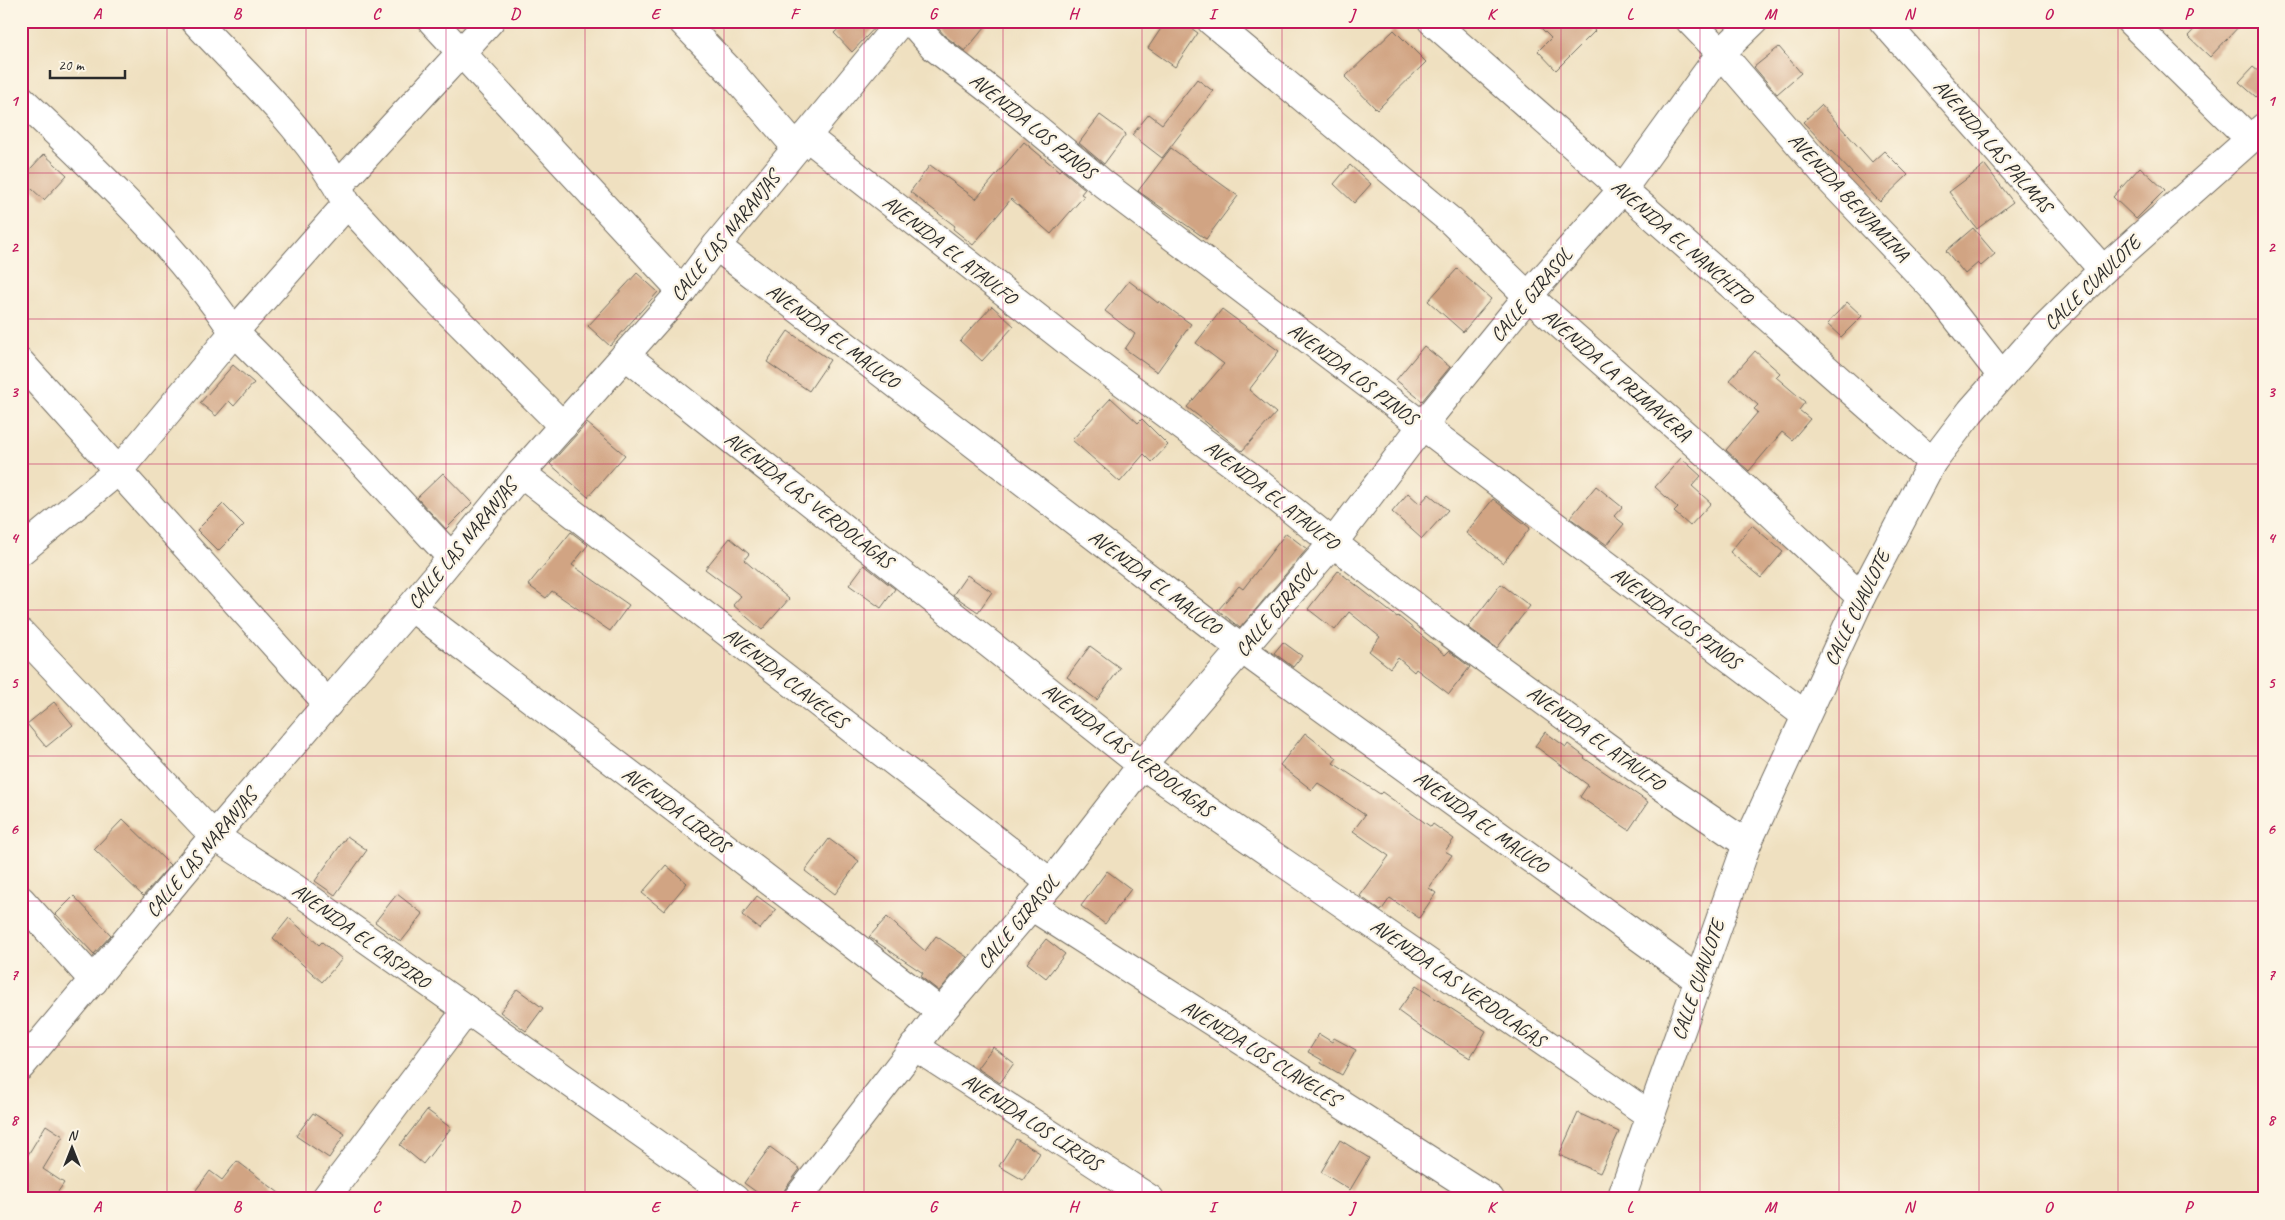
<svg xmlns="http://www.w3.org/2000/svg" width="2285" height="1220" font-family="Caveat,sans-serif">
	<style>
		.building { fill: #d1a483 }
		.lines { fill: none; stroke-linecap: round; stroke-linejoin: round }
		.street-casing { stroke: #706a5f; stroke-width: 30 }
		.secondary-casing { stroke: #706a5f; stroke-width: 30 }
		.street { stroke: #fff; stroke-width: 28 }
		.secondary { stroke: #fff; stroke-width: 28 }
		.grid { fill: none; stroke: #c2185b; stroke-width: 1; stroke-opacity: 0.55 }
		.labels { text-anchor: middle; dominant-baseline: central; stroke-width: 4.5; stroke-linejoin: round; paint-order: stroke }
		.street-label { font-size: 20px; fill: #2b2b2b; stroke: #fcf5e5 }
		.neatline { fill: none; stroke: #c2185b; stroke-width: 2 }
		.grid-label { font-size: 16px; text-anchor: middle; font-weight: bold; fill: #c2185b }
	</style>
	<rect width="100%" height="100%" fill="#fcf5e5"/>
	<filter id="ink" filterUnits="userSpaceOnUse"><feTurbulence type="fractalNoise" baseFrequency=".02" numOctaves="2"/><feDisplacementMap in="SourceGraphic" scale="10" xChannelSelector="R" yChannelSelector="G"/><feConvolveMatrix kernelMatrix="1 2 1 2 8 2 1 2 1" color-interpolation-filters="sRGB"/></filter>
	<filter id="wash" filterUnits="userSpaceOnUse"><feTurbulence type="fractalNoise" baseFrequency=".0096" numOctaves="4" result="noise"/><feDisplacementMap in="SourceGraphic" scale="20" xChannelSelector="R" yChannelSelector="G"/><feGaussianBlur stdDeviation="1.12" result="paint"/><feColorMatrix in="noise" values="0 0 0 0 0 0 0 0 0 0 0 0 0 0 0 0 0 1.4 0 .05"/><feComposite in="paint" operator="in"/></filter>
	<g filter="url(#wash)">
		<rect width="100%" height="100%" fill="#efe0c0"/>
		<g id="blocks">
			<g class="building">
				<polygon points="847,21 881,21 852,52 834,33"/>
				<polygon points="932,21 990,21 965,51 945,36"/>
				<polygon points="1166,21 1181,21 1198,33 1175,67 1148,48"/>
				<polygon points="1534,21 1585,21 1595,31 1556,70 1538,51 1551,38"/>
				<polygon points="2202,21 2244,21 2210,57 2188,36"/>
				<polygon points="1394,30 1426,62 1377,110 1345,77"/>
				<polygon points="1779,47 1801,73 1777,94 1754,67"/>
				<polygon points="2253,67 2264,76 2264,104 2239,82"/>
				<polygon points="1197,79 1213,91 1162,158 1132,135 1149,114 1162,124"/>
				<polygon points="1821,105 1872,162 1884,151 1908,175 1880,202 1803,122"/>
				<polygon points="1100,115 1126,134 1104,164 1079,143"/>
				<polygon points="1024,142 1059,171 1061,169 1085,189 1081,194 1084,196 1051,234 1011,199 973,245 953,229 955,226 910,192 930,165 976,199"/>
				<polygon points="1171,148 1238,196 1206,239 1138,191"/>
				<polygon points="44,154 67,175 44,200 21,179"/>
				<polygon points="1350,165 1371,184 1354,203 1334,184"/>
				<polygon points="1985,165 2013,202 1977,229 1949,192"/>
				<polygon points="2140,167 2165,190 2136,219 2113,197"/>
				<polygon points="1973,228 1995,254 1981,266 1978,263 1965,274 1946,251"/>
				<polygon points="1457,269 1491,299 1463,332 1428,301"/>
				<polygon points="637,273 658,292 610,346 588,326"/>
				<polygon points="1129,281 1158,303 1159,301 1191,324 1157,372 1125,349 1135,334 1105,311"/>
				<polygon points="1847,302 1862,316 1841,337 1827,324"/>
				<polygon points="992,306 1014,326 982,361 960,341"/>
				<polygon points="1222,309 1279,351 1249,390 1276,413 1242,451 1187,407 1224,364 1196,343"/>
				<polygon points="788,331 830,360 809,391 767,362"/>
				<polygon points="1424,346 1450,367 1422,401 1396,380"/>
				<polygon points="1755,351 1780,373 1776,377 1805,402 1799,410 1810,419 1792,440 1782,432 1749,471 1726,450 1758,412 1754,409 1758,405 1729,380"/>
				<polygon points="233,365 254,383 234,406 229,401 216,416 200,403"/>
				<polygon points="1111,398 1138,423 1142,419 1168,445 1152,462 1144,454 1120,482 1072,440"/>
				<polygon points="587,423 625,455 588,497 550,464"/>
				<polygon points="1681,458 1701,476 1692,486 1711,503 1690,526 1674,512 1678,508 1655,487"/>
				<polygon points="443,473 472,503 446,529 417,498"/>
				<polygon points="1596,486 1622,507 1614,516 1624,524 1607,545 1570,518"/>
				<polygon points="1408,493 1420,504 1429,494 1448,510 1422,539 1392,512"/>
				<polygon points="1493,499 1530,528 1503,563 1466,533"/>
				<polygon points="223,504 244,525 218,551 197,530"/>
				<polygon points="1752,525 1783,552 1761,578 1730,552"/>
				<polygon points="571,532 588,545 572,565 629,605 610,631 552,591 546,598 528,585"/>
				<polygon points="1286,533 1307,549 1240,628 1218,610 1239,586 1243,589"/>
				<polygon points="730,538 749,554 744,560 789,599 762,630 733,605 741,596 705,569"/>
				<polygon points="864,565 895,589 881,608 849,585"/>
				<polygon points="1338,571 1397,617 1398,616 1445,655 1449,651 1470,667 1449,694 1416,669 1414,672 1398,658 1390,668 1369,651 1380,637 1349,612 1335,630 1308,609"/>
				<polygon points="967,575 992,592 978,612 953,595"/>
				<polygon points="1501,584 1530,606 1497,648 1468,627"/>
				<polygon points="1283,642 1302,656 1293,667 1274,653"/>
				<polygon points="1090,646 1120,668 1097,700 1067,677"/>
				<polygon points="54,702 73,725 46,747 27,724"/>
				<polygon points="1545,732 1566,747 1568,744 1585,757 1584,758 1648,802 1629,830 1580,797 1588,785 1535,746"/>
				<polygon points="1305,733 1337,758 1333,763 1380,794 1382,792 1431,827 1433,824 1454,839 1445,851 1452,855 1429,888 1436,893 1419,918 1390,898 1381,911 1360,896 1389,856 1353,831 1365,815 1318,783 1312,790 1280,765"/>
				<polygon points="123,819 170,865 143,896 94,849"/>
				<polygon points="347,836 367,850 335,895 315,881"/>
				<polygon points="829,839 859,861 835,894 805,871"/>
				<polygon points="666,865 687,883 664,911 642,893"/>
				<polygon points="1107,871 1131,889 1105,924 1081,906"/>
				<polygon points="397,894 423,914 401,942 375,922"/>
				<polygon points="74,896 111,935 94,954 56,914"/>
				<polygon points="757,896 776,910 760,929 742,915"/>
				<polygon points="887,917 925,951 936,936 967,957 939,991 921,977 923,973 869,937"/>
				<polygon points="289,918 319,945 322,942 342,959 322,982 273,938"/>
				<polygon points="1046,939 1065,954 1046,978 1027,963"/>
				<polygon points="1416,986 1486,1031 1470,1058 1427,1032 1398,1011"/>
				<polygon points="517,989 543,1008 526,1031 500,1012"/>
				<polygon points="1319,1034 1332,1042 1334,1038 1356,1050 1342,1075 1321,1063 1322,1060 1308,1052"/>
				<polygon points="993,1047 1014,1063 1000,1083 977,1068"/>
				<polygon points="427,1110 451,1128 423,1164 400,1145"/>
				<polygon points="313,1113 345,1134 329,1158 296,1136"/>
				<polygon points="1578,1113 1619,1132 1600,1173 1559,1155"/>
				<polygon points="46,1125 63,1136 43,1169 64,1183 53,1199 39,1199 29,1192 25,1199 21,1199 21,1155 26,1158"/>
				<polygon points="1016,1139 1040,1153 1023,1180 999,1166"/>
				<polygon points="1340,1140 1369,1158 1350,1190 1321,1172"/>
				<polygon points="770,1147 800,1169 785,1189 782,1199 766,1199 744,1183"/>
				<polygon points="237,1161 287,1199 208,1199 196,1190 210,1171 222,1180"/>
			</g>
		</g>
	</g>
	<g filter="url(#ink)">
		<use href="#blocks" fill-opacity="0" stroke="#706a5f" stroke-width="1"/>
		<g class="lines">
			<defs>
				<g id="street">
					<path d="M195,21c54,58 115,112 152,183l84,90 132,132"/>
					<polyline points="432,21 682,291"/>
					<polyline points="682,21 732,73 797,148"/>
					<polyline points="911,21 934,47 995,94 1106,186 1805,715"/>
					<polyline points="1211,21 1452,222 1528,296 1726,471 1861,597"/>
					<polyline points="1432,21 1932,462"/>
					<polyline points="1690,21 1721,53 1832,182 1934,289 2002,376"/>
					<polyline points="1883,21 2103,270"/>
					<polyline points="2130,21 2250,139"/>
					<path d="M21,99c76,72 155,146 213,233l125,126 92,99"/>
					<polyline points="806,136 1067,341 1251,477 1333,543 1439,625 1654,781 1747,844"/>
					<polyline points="338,186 490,21"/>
					<polyline points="716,246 1243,650 1697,979"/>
					<polyline points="625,355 1142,765 1651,1116"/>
					<polyline points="21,363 328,704"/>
					<polyline points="521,473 1051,883"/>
					<polyline points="21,551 119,470 234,332 347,204"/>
					<polyline points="411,607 941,1012"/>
					<polyline points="21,633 214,836 293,887 735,1199"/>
					<polyline points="21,900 94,981"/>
					<polyline points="1031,906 1490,1199"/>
					<polyline points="914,1046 1150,1199"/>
					<polyline points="21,1066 214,836 411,607 521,473 682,291 716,246 901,21"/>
					<polyline points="325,1199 466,1011"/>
					<polyline points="797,1199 941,1012 1051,883 1142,765 1333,543 1422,426 1528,296 1622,190 1721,53 1754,21"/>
				</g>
				<polyline id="secondary" points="1621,1199 1747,844 1861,597 1932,462 1971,411 2046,326 2103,270 2264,127"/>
			</defs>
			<use href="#street" class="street-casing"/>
			<use href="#secondary" class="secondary-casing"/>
			<use href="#street" class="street"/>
			<use href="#secondary" class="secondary"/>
		</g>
	</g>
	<path class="grid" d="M167,21v1178M306,21v1178M446,21v1178M585,21v1178M724,21v1178M864,21v1178M1003,21v1178M1142,21v1178M1282,21v1178M1421,21v1178M1561,21v1178M1700,21v1178M1839,21v1178M1979,21v1178M2118,21v1178M21,173h2243M21,319h2243M21,464h2243M21,610h2243M21,756h2243M21,901h2243M21,1047h2243"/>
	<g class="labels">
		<g class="street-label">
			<text transform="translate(1033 126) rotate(39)">AVENIDA LOS PINOS</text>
			<text transform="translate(1993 146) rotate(49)">AVENIDA LAS PALMAS</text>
			<text transform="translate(1849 197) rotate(47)">AVENIDA BENJAMINA</text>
			<text transform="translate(725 236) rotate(-51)">CALLE LAS NARANJAS</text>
			<text transform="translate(1682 242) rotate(41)">AVENIDA EL NANCHITO</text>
			<text transform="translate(950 250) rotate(38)">AVENIDA EL ATAULFO</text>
			<text transform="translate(2092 283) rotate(-44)">CALLE CUAULOTE</text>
			<text transform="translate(1531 295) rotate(-50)">CALLE GIRASOL</text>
			<text transform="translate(833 336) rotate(37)">AVENIDA EL MALUCO</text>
			<text transform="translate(1353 374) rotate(37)">AVENIDA LOS PINOS</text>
			<text transform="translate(1617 375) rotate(41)">AVENIDA LA PRIMAVERA</text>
			<text transform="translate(1272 495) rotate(38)">AVENIDA EL ATAULFO</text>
			<text transform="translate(809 500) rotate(38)">AVENIDA LAS VERDOLAGAS</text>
			<text transform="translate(462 544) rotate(-51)">CALLE LAS NARANJAS</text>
			<text transform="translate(1155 582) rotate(37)">AVENIDA EL MALUCO</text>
			<text transform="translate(1857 608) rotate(-64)">CALLE CUAULOTE</text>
			<text transform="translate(1276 610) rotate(-50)">CALLE GIRASOL</text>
			<text transform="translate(1676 618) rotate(37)">AVENIDA LOS PINOS</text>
			<text transform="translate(786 678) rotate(38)">AVENIDA CLAVELES</text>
			<text transform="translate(1596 738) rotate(36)">AVENIDA EL ATAULFO</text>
			<text transform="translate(1128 750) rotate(37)">AVENIDA LAS VERDOLAGAS</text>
			<text transform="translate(676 810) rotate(37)">AVENIDA LIRIOS</text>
			<text transform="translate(1481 822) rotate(36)">AVENIDA EL MALUCO</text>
			<text transform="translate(201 853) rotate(-50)">CALLE LAS NARANJAS</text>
			<text transform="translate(1018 922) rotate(-50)">CALLE GIRASOL</text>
			<text transform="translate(361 936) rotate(36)">AVENIDA EL CASPIRO</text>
			<text transform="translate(1698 980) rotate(-71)">CALLE CUAULOTE</text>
			<text transform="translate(1458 983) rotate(35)">AVENIDA LAS VERDOLAGAS</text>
			<text transform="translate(1261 1053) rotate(32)">AVENIDA LOS CLAVELES</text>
			<text transform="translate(1032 1122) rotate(33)">AVENIDA LOS LIRIOS</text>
		</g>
	</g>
	<rect width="2285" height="1220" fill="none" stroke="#fcf5e5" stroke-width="55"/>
	<g transform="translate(72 1148)" stroke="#fcf5e5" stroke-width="4" paint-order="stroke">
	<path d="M0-4L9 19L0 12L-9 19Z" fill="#2b2b2b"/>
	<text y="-8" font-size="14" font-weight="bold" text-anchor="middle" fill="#2b2b2b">N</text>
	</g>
	<path d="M50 70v8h75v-8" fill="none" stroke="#2b2b2b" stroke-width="2.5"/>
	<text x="58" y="70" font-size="15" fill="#2b2b2b" stroke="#fcf5e5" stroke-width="4" paint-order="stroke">20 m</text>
	<rect x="28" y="28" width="2230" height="1164" class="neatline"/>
	<g class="grid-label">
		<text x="97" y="19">A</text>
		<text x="237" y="19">B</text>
		<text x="376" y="19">C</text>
		<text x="515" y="19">D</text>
		<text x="655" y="19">E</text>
		<text x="794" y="19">F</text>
		<text x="933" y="19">G</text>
		<text x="1073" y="19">H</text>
		<text x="1212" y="19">I</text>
		<text x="1352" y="19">J</text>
		<text x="1491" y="19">K</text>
		<text x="1630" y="19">L</text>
		<text x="1770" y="19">M</text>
		<text x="1909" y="19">N</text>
		<text x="2048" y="19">O</text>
		<text x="2188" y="19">P</text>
		<text x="14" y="106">1</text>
		<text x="2271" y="106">1</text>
		<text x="14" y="252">2</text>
		<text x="2271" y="252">2</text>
		<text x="14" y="397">3</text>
		<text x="2271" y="397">3</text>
		<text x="14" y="543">4</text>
		<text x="2271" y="543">4</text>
		<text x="14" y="688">5</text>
		<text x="2271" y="688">5</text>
		<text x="14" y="834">6</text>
		<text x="2271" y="834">6</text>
		<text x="14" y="980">7</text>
		<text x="2271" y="980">7</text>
		<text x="14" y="1125">8</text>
		<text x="2271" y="1125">8</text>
		<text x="97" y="1212">A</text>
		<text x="237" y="1212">B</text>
		<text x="376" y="1212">C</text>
		<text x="515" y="1212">D</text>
		<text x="655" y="1212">E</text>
		<text x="794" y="1212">F</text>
		<text x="933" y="1212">G</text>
		<text x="1073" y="1212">H</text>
		<text x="1212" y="1212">I</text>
		<text x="1352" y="1212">J</text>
		<text x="1491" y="1212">K</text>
		<text x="1630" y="1212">L</text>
		<text x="1770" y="1212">M</text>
		<text x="1909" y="1212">N</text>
		<text x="2048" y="1212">O</text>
		<text x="2188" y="1212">P</text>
	</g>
</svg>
